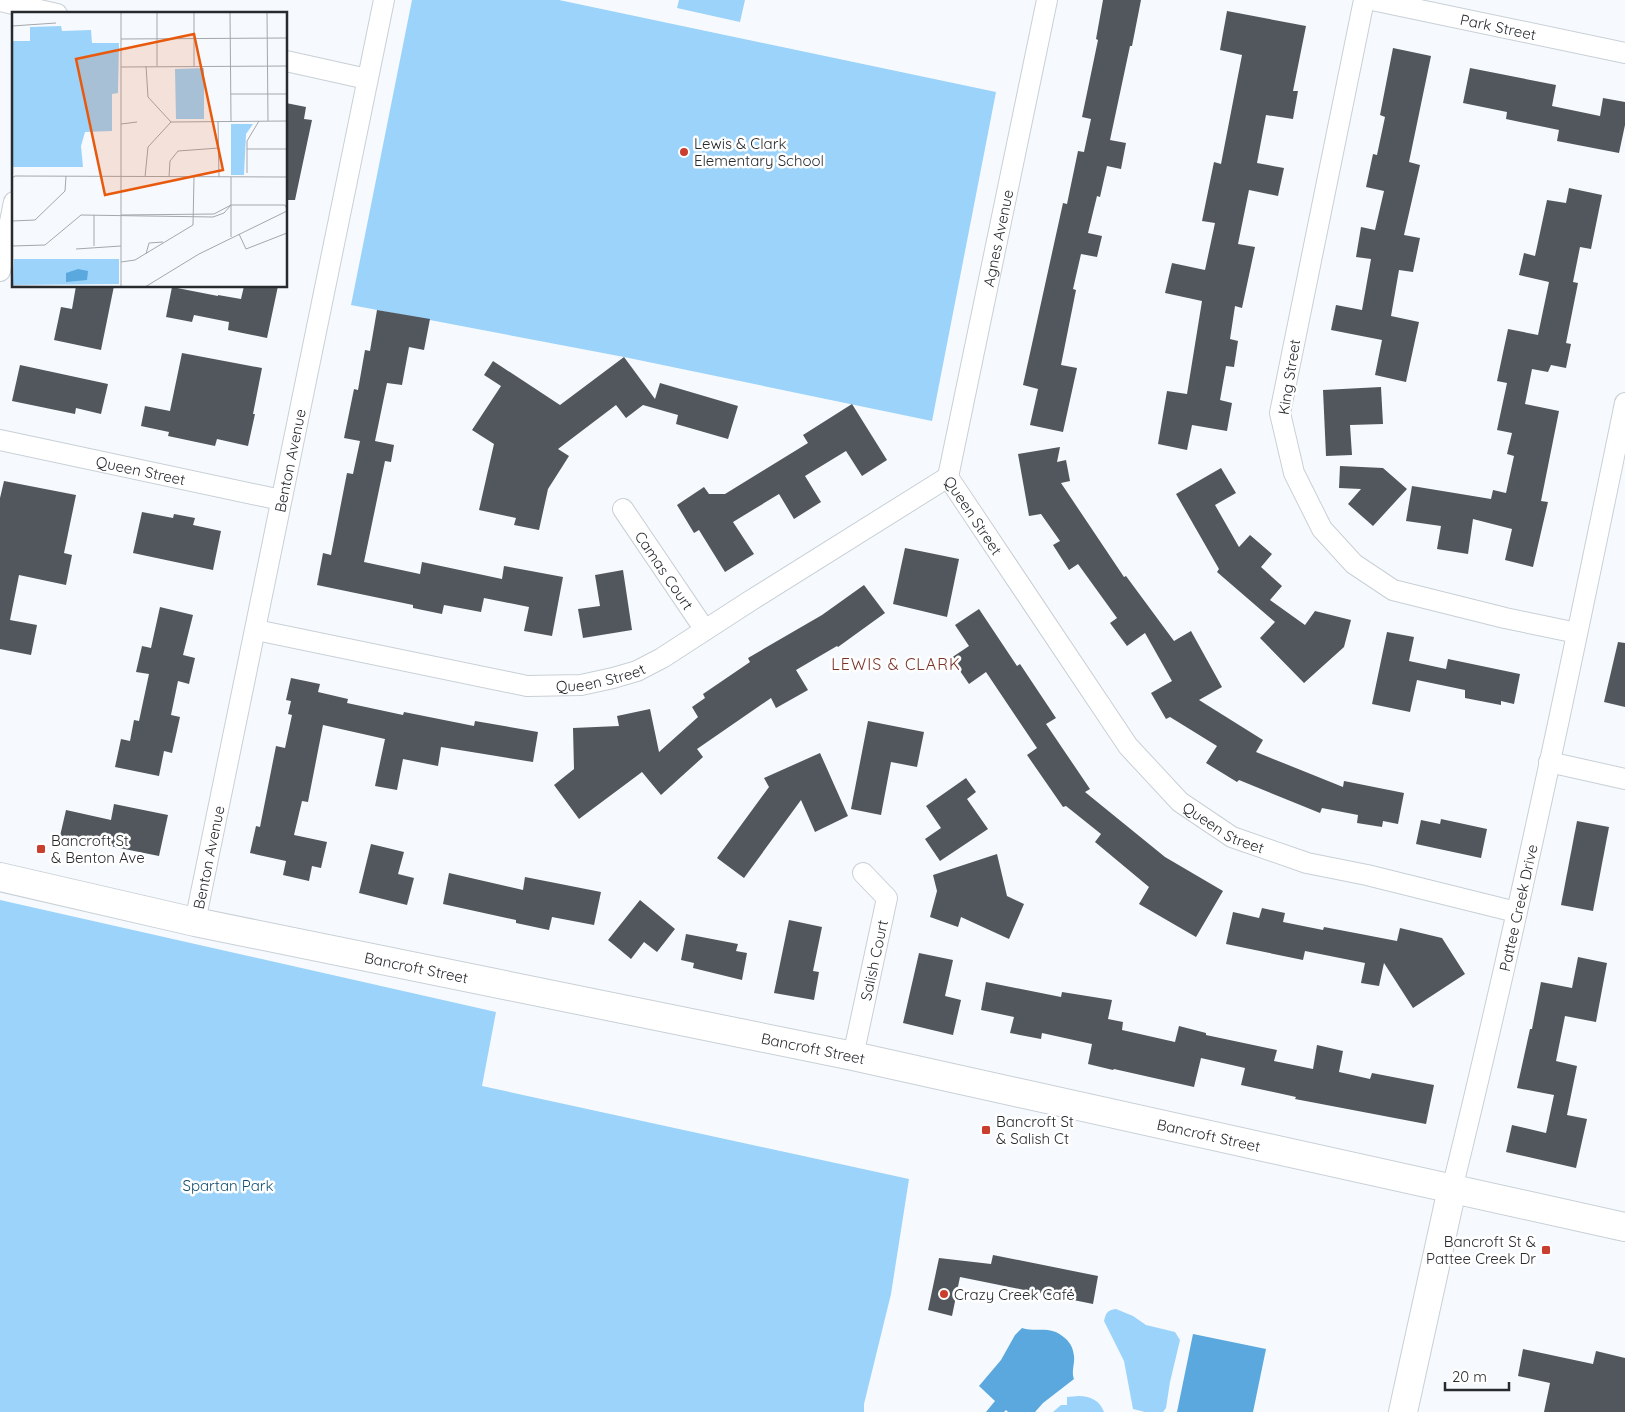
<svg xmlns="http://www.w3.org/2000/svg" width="1625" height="1412" font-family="Quicksand,sans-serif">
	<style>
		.green { fill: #9cd3fa }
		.water { fill: #5aa8dd }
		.building { fill: #51575c }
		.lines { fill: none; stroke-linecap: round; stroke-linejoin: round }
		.street-casing { stroke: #c8d0d6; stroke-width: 22 }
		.secondary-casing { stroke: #c8d0d6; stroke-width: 30 }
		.street { stroke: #fff; stroke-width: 20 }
		.secondary { stroke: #fff; stroke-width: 28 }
		.poi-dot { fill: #ca3e2d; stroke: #fff; stroke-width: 2 }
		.labels { text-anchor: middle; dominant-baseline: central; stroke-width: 5; stroke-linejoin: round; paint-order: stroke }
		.street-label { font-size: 15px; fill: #282b2e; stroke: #fff }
		.poi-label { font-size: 15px; fill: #282b2e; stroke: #fff; text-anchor: start }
		.park-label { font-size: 15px; fill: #104d70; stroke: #fff }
		.neighbourhood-label { font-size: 16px; letter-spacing: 1px; fill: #7a342a; stroke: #fff }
		.inset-road { fill: none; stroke: #a4a7ab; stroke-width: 1 }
		.view { fill: #e8590c; fill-opacity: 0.15; stroke: #e8590c; stroke-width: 2.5 }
		.inset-edge { fill: none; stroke: #282b2e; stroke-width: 2.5 }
	</style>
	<rect width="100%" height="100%" fill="#f6fafe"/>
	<g class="green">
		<polygon points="412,0 559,0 996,92 932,421 624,357 351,305"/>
		<polygon points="679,0 745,0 740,22 677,8"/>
		<polygon points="0,900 496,1012 482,1086 909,1179 891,1294 864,1404 864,1412 0,1412"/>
		<path d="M1116,1309l17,7 13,9 29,7 5,8 -10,42 -4,26 -3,4h-18l-12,-3 -9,-48 -20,-40c2,-8 3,-11 12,-12z"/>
		<path d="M1079,1396c12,0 21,5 25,16h-51l8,-7h6v-8z"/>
	</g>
	<g class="water">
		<path d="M1022,1328c17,5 28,-4 44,11 5,5 7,9 8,17 1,8 -3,15 0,23l-31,24 -8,9h-27l-2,-2 -2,2h-18l9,-11 -16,-15 22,-26 14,-25z"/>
		<polygon points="1193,1334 1266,1349 1253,1412 1177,1412"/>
	</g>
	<g class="building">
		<polygon points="1103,0 1141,0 1132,46 1130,46 1110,140 1126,143 1121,169 1107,166 1100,197 1097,196 1088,233 1102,236 1097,257 1081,254 1073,289 1076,290 1061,365 1077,368 1063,432 1030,425 1038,389 1023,385 1063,203 1067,204 1078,151 1084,152 1091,119 1082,117 1098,40 1096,39"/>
		<polygon points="1227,11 1306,26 1293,91 1298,91 1293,119 1266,115 1257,163 1284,168 1278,196 1249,190 1238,244 1255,247 1242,308 1235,306 1230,339 1238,341 1234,367 1226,366 1220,400 1232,403 1227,431 1192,425 1187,450 1158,444 1167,391 1187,394 1202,301 1165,293 1172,263 1205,270 1215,223 1202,221 1214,162 1221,164 1242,55 1220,50"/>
		<polygon points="1393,48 1431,56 1409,162 1420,165 1404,235 1420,238 1413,272 1399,270 1391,316 1419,322 1406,382 1375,375 1382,340 1331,330 1336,305 1362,310 1371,259 1356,257 1361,227 1375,230 1384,191 1366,187 1373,154 1377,155 1385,117 1380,115"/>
		<polygon points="1470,68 1556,85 1552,106 1600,116 1603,98 1625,102 1625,125 1619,153 1557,141 1559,130 1506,119 1507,112 1463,103"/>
		<polygon points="286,103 306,107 304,119 312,120 295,200 286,200"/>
		<polygon points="1569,188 1602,195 1591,249 1580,247 1573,282 1578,283 1566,343 1571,344 1566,368 1551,365 1548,372 1532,369 1525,404 1559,411 1541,501 1548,502 1533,567 1505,560 1512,529 1473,519 1468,554 1437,549 1441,526 1406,521 1412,486 1491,499 1493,490 1506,493 1514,456 1507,454 1512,433 1497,430 1507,383 1497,381 1508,329 1538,335 1549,282 1519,275 1524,253 1535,256 1547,200 1566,203"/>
		<polygon points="76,286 114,286 101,350 54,340 61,307 72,309"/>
		<polygon points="244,286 278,286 267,338 228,330 229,322 194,315 192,322 166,317 172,287 218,296 218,295 241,299"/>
		<polygon points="377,310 430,319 424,350 409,347 402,385 387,383 375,441 394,445 391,462 385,461 364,562 420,574 422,562 502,579 504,566 563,577 552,636 524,631 529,607 484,598 481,612 444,605 442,614 413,608 413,605 317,585 323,553 331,555 347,473 353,474 360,441 344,438 354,389 358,390 365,350 370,351"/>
		<polygon points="182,353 262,368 253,414 255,414 248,446 217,439 215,446 168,436 169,432 141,426 145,406 170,411"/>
		<polygon points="624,357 655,399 660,383 738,406 728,439 676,424 678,415 643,405 626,418 616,405 558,449 569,456 548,489 539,530 514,525 516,518 479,510 494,444 472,430 501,386 484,375 493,361 560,405"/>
		<polygon points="20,365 108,384 101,414 76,408 75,414 12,401"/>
		<polygon points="1381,387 1383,424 1350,425 1352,455 1326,456 1323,390"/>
		<polygon points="852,404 887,460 862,476 846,451 805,476 821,502 794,519 779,494 733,522 754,554 725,572 699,530 694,533 677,505 704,487 709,494 725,494 808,443 803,435"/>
		<polygon points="1060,447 1057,462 1066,460 1070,481 1061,483 1124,577 1126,576 1174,641 1191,631 1222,687 1199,700 1263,740 1256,752 1343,787 1344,781 1404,793 1398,824 1383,821 1382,827 1357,823 1358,815 1322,808 1320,813 1239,780 1237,782 1206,763 1217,746 1170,717 1166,719 1151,693 1172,681 1145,633 1127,646 1110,623 1117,618 1078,564 1069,570 1053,545 1060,541 1041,514 1029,516 1018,454"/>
		<polygon points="1340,466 1383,468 1407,489 1373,526 1348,504 1361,489 1339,488"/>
		<polygon points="1221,468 1236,493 1215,505 1239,547 1250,535 1272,554 1261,567 1282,586 1270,600 1305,625 1315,611 1351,620 1344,647 1304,683 1260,638 1275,622 1217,572 1219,569 1176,494"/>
		<polygon points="4,481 76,495 64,553 72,555 66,585 19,575 10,620 37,625 31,655 0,649 0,498"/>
		<polygon points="142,512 173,518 174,514 195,518 193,525 221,531 213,570 133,553"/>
		<polygon points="905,548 959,559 947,617 893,604"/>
		<polygon points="623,570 632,630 583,638 578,609 600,606 595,575"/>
		<polygon points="864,585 885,613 838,647 837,646 796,670 808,690 776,708 771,698 697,749 703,757 661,795 642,772 579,819 554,785 574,769 573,728 619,726 617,716 650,709 659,752 698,717 692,707 705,698 703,694 750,662 748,658 822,615"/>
		<polygon points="160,607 193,615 183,655 195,658 189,684 178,681 171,715 180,717 172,753 164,751 159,776 115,767 121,739 130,741 134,720 139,721 149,674 136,672 142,646 151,648"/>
		<polygon points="979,609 1017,666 1020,664 1056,718 1046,724 1090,789 1085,792 1165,857 1223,891 1196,937 1139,904 1149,887 1095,842 1101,834 1066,806 1063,807 1027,755 1037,748 986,672 969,684 951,658 969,646 955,625"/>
		<polygon points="1387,632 1414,637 1409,661 1446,669 1448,659 1520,674 1514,704 1501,701 1501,705 1465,698 1465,690 1417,680 1410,712 1372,704"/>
		<polygon points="1618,642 1625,643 1625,707 1604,702"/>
		<polygon points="291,678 320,684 318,692 348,699 347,703 403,715 404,712 474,726 475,721 538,732 533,762 441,747 438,766 403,759 397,790 375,786 385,739 323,725 308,802 302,801 294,835 327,842 321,868 312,866 309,881 283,875 286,861 250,853 256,826 260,827 276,746 285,748 292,715 288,714 291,701 286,700"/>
		<polygon points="868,721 924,732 917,767 891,762 881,815 851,809"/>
		<polygon points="820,753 848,816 815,832 801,800 744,878 717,858 769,787 764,778"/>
		<polygon points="966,778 976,792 967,799 988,829 940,861 925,839 941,828 926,806"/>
		<polygon points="114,804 168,815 159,856 60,836 66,810 111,820"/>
		<polygon points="1441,819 1487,829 1481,858 1416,844 1421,820 1440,824"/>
		<polygon points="1577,821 1609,827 1593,911 1561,905"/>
		<polygon points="371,844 404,852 398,874 414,878 407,905 359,893"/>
		<polygon points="997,854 1007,896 1024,904 1009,939 961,917 958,927 930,917 937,891 933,875"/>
		<polygon points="449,873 523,890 525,877 601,892 594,925 552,917 549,930 516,923 516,920 443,904"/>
		<polygon points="640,900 675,929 657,952 644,942 631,959 608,940"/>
		<polygon points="1262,908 1285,913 1283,922 1323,930 1324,927 1397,941 1400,928 1442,938 1465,974 1413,1008 1384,963 1379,986 1361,983 1365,963 1305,951 1303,960 1226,944 1233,912 1259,918"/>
		<polygon points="789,920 822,927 813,971 819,972 814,1000 774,993"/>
		<polygon points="686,934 738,944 736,951 747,953 742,980 693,968 694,963 681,960"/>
		<polygon points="919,953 953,960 945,996 961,1000 953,1035 903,1023"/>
		<polygon points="1578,957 1607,963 1596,1022 1565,1016 1556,1061 1577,1066 1567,1115 1587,1119 1576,1168 1506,1152 1512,1125 1546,1133 1554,1095 1517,1088 1530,1029 1532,1029 1541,982 1572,988"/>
		<polygon points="986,982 1061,997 1062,992 1112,1000 1108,1019 1123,1022 1122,1030 1175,1042 1179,1026 1206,1033 1206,1035 1277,1050 1274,1061 1313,1069 1317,1045 1343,1051 1339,1072 1370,1079 1372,1073 1434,1085 1426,1124 1295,1099 1296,1097 1241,1085 1245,1068 1201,1058 1194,1087 1114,1069 1113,1070 1088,1064 1092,1044 1042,1033 1041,1039 1010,1033 1014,1017 981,1010"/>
		<polygon points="993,1255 1098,1276 1093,1304 960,1277 952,1316 928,1310 939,1258 991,1264"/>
		<polygon points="1523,1349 1593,1364 1596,1351 1625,1358 1625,1412 1544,1412 1550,1383 1518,1376"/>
	</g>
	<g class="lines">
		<defs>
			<g id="street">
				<polyline points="1364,0 1280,413 1294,473 1322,529 1354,564 1393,590 1505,618 1577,633"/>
				<path id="s1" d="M1372,0l253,53"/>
				<polyline points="0,1 57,14"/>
				<polyline points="286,61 367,79"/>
				<polyline points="0,271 14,202"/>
				<path id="s2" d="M0,440l281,60"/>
				<path id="s3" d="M948,477l180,269 52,56 52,35 75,26 60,12 149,37"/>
				<path id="s4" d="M948,477l99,-477"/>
				<path id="s5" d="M623,509l82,121"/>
				<path id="s6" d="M256,630l271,56 54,-1 32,-7 24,-7 25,-13 88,-57 198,-124"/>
				<polyline points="1549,762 1625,779"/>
				<path id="s7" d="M195,922l189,-922"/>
				<path id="s8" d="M853,1056l34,-158 -24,-25"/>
				<path id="s9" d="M1452,1189c64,-260 119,-523 173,-786"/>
			</g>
			<g id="secondary">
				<path id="s10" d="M0,877l195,45 658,134 772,171"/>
				<polyline points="1403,1412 1452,1189"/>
			</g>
		</defs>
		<use href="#street" class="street-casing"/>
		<use href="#secondary" class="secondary-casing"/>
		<use href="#street" class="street"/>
		<use href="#secondary" class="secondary"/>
	</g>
	<g class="poi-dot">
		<circle cx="684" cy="152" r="5"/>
		<rect x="36" y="844" width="10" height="10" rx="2.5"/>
		<rect x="981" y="1125" width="10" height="10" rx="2.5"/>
		<rect x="1541" y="1245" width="10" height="10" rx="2.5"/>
		<circle cx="944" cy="1294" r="5"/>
	</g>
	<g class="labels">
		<g class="street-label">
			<text stroke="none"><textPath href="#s1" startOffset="129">Park Street</textPath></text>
			<text stroke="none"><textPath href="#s4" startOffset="244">Agnes Avenue</textPath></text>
			<text transform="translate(1289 377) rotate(-81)">King Street</text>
			<text stroke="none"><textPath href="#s7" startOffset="471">Benton Avenue</textPath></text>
			<text stroke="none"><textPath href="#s2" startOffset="144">Queen Street</textPath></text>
			<text stroke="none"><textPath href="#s3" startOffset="46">Queen Street</textPath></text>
			<text stroke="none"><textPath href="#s5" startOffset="74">Camas Court</textPath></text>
			<text stroke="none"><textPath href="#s6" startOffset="351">Queen Street</textPath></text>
			<text stroke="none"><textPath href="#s3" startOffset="451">Queen Street</textPath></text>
			<text stroke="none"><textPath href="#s7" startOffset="66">Benton Avenue</textPath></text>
			<text stroke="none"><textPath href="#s9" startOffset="289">Pattee Creek Drive</textPath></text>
			<text stroke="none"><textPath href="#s8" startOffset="98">Salish Court</textPath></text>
			<text stroke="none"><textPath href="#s10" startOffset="426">Bancroft Street</textPath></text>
			<text stroke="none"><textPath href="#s10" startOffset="831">Bancroft Street</textPath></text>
			<text stroke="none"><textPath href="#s10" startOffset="1236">Bancroft Street</textPath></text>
		</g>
		<g class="poi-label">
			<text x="694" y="143">Lewis &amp; Clark<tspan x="694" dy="17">Elementary School</tspan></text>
			<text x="51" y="840">Bancroft St<tspan x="51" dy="17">&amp; Benton Ave</tspan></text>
			<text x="996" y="1121">Bancroft St<tspan x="996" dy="17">&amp; Salish Ct</tspan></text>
			<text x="1536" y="1241" text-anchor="end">Bancroft St &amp;<tspan x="1536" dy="17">Pattee Creek Dr</tspan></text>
			<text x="954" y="1294">Crazy Creek Café</text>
		</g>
		<g class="park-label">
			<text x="228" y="1185">Spartan Park</text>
		</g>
		<g class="neighbourhood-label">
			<text x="896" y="664">LEWIS &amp; CLARK</text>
		</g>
	</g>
	<g transform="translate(12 12)">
		<rect width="275" height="275" fill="#f6fafe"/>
		<path d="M49,14l1,5 29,-1 1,13h27l-1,50 -6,1v37l-27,1 -4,14 2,21h-71v-126h18v-14zM192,56v51h-28l-1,-50zM219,112h22l-7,10 -2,41h-13zM2,247h105v25l-106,1z" fill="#9cd3fa"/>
		<path d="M66,257l10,2 -1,9 -21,2v-9z" fill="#5aa8dd"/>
		<path class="inset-road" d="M0,0v14l44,-3M218,0l1,109M255,0l1,109M109,27l166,-1M134,54l2,31 23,25M145,54v-54M182,54v-54M109,55l166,-1M219,82h56M206,109l1,56M159,110l116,-1M109,112l16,-2M235,137h40M235,161v-32l12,-20M133,165l3,-30 23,-25M157,165l1,-16 8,-10 41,-3M219,165v60M82,203v31M109,203l93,-1 17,-9h54l2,4M0,209l23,-1 30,-29 1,-15M227,222l7,15 41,-16M0,234l33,-1 36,-30 132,2 11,-4 7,-8M64,237l45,-3M0,240v-74l3,-2 272,1M134,242l3,-11 14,-1M109,250l14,-2 58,-35 1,-48M0,274l109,1M109,275v-275M133,275l54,-33 88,-43"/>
		<path class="view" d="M182,22l29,136 -118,25 -29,-136z"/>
		<rect width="275" height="275" class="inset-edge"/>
	</g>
	<path d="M1445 1382v8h64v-8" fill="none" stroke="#282b2e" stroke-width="2.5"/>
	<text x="1452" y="1382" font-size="15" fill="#282b2e" stroke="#ffffff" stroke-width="4" paint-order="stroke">20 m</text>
</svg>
